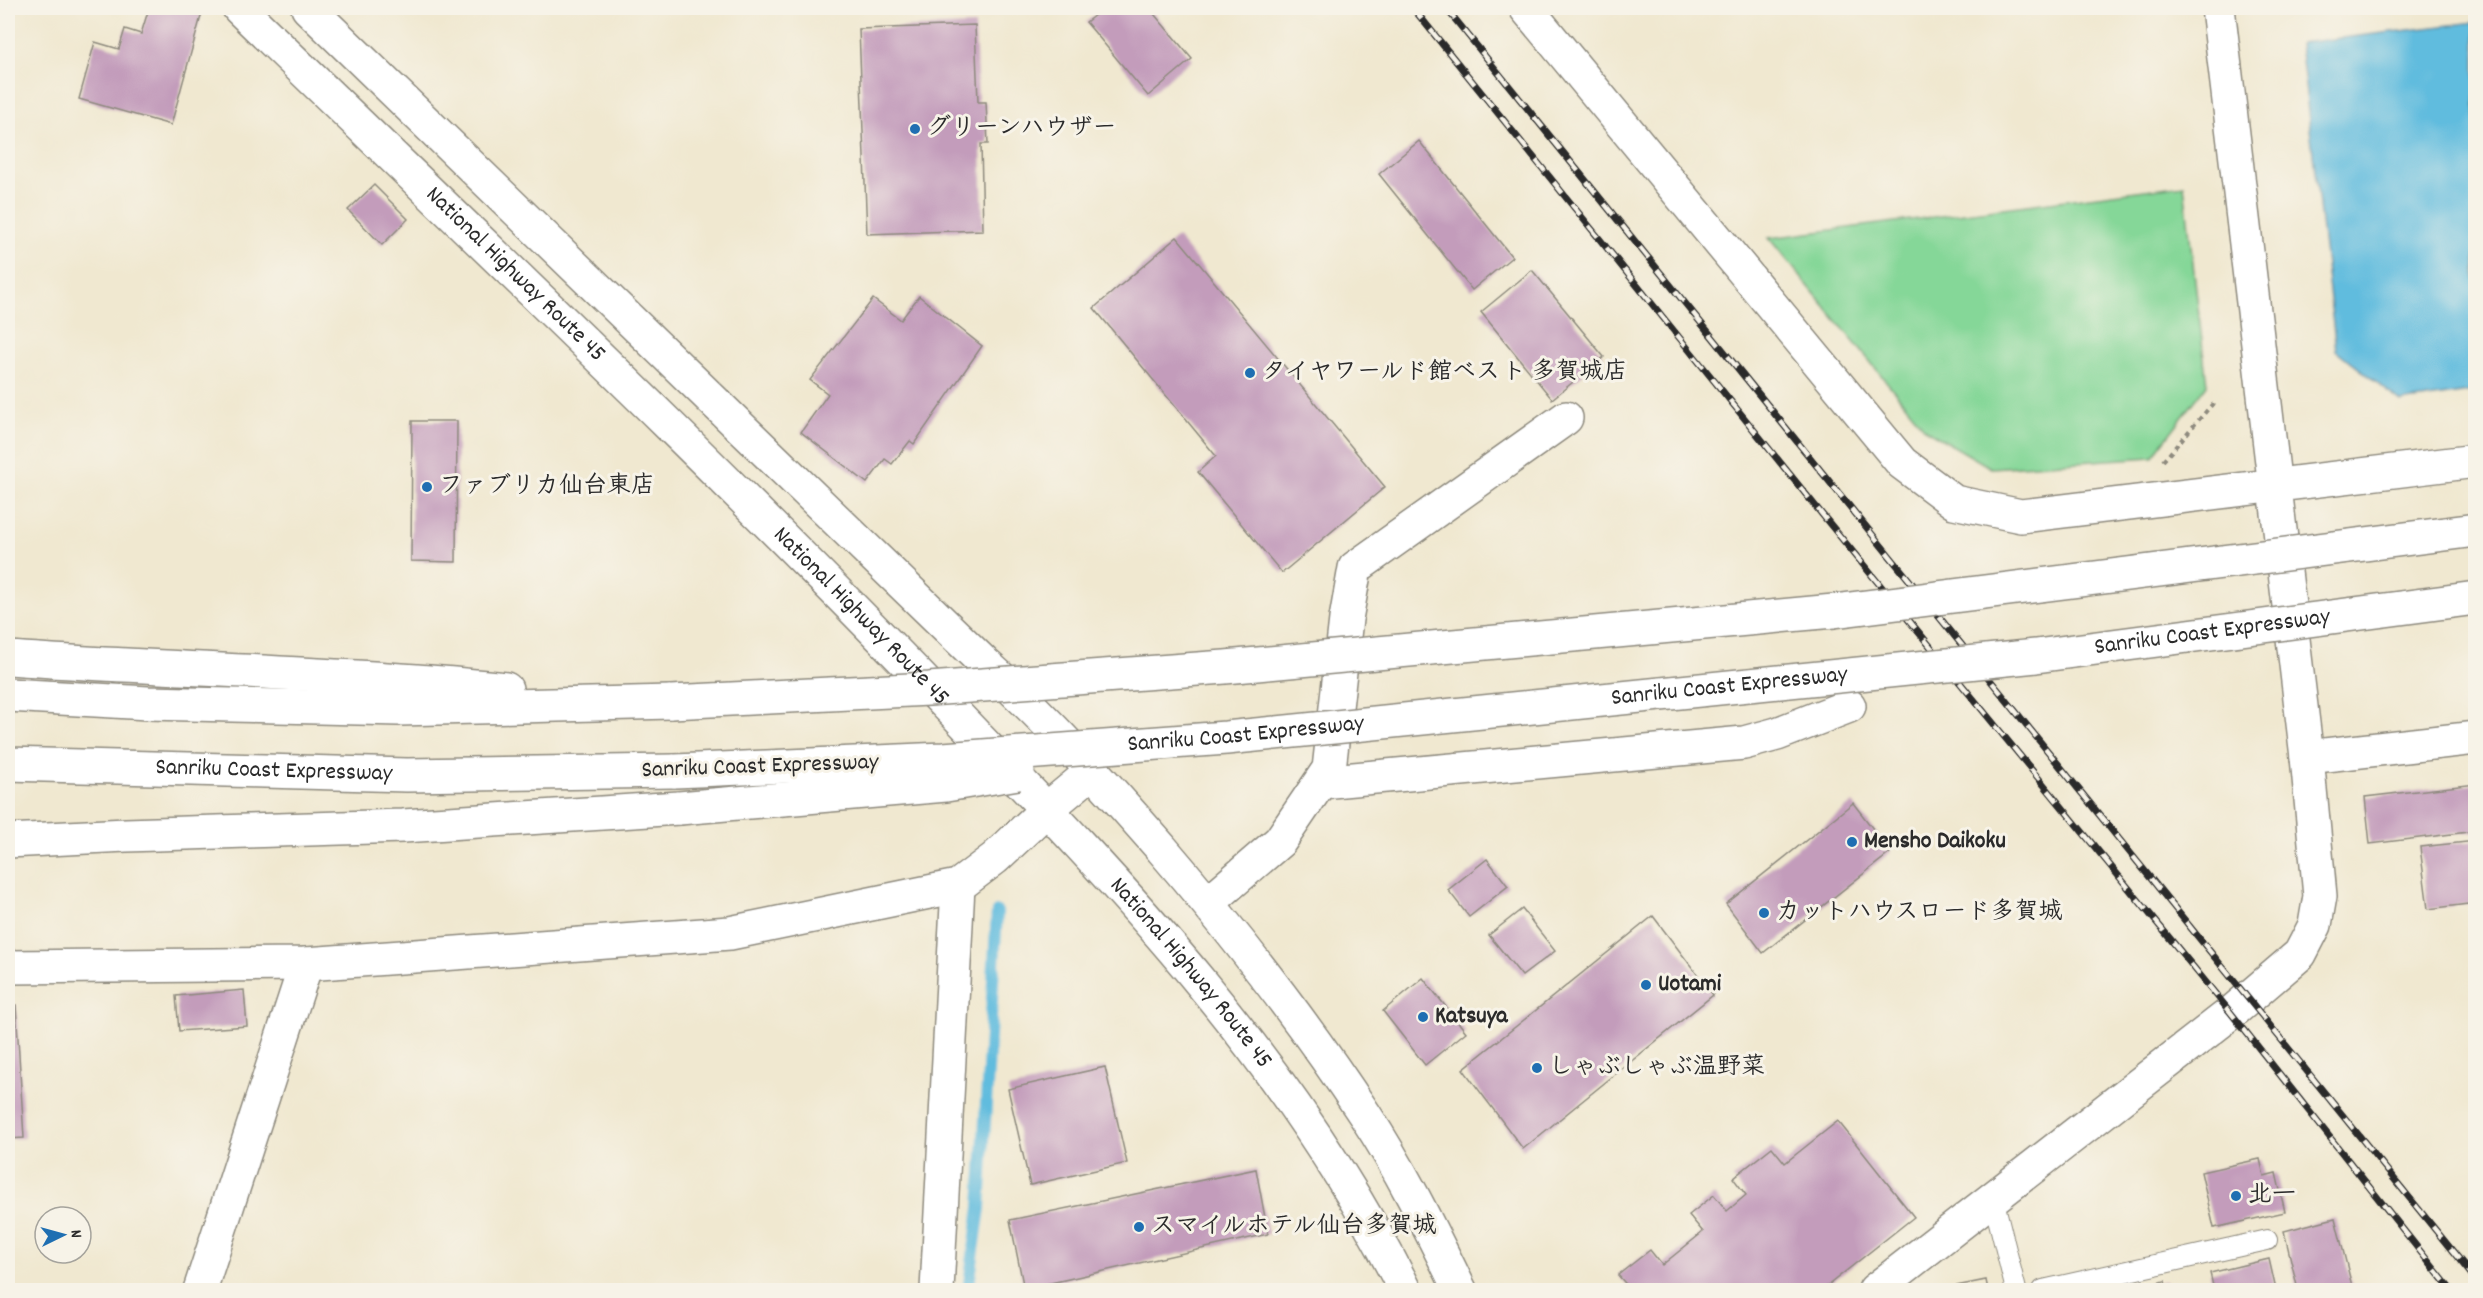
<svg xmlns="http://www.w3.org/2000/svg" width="2483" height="1298" font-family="Dekko,'Klee One',sans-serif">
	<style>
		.green { fill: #85d798; stroke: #588162; stroke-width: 1.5 }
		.water { fill: #60bcde; stroke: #467484; stroke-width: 1.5 }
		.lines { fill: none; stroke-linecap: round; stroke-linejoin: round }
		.stream { stroke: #60bcde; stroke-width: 12 }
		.building { fill: #c39cbb }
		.service-casing { stroke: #8e8a7e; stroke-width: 22 }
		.minor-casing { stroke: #8e8a7e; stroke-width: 36 }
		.tertiary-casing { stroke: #8e8a7e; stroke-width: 36 }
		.trunk-casing { stroke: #8e8a7e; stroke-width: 36 }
		.motorway-casing { stroke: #8e8a7e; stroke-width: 36 }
		.path { stroke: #8e8a7e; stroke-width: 4; stroke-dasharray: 4.5 4.5; stroke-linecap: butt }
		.service { stroke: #fff; stroke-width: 20 }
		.minor { stroke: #fff; stroke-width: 33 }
		.tertiary { stroke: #fff; stroke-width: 33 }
		.trunk { stroke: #fff; stroke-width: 33 }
		.motorway { stroke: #fff; stroke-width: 33 }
		.rail-casing { stroke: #2b2b2b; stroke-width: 7 }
		.rail { stroke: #f7f3e8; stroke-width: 4.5; stroke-dasharray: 14; stroke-linecap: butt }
		.motorway-bridge-casing { stroke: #8e8a7e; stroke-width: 36; stroke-linecap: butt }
		.motorway-bridge { stroke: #fff; stroke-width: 33 }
		.poi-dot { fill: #1f6fb2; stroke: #f7f3e8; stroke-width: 2 }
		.labels { text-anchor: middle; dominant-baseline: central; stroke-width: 6; stroke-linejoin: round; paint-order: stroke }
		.poi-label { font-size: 24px; font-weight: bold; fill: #2b2b2b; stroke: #f7f3e8; text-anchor: start }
		.street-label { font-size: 24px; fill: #2b2b2b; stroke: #f7f3e8 }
	</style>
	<rect width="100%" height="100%" fill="#f7f3e8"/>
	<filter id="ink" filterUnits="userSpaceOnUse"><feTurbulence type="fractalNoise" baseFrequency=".0167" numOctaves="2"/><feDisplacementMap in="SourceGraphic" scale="12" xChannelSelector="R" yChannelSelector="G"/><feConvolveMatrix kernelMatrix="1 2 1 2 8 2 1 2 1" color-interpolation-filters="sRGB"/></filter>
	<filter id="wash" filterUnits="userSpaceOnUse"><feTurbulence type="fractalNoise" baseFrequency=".008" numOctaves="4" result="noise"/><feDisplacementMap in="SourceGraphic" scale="24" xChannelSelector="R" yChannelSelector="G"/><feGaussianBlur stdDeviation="1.35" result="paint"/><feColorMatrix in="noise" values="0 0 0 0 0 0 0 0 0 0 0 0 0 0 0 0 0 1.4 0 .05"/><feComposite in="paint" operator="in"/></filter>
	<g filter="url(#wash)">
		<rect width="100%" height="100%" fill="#f0e8d0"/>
		<polygon class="green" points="2184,185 2207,385 2152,457 1991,468 1926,430 1769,238"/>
		<polygon class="water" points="2475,22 2475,391 2401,402 2336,350 2300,43"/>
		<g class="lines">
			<polyline class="stream" points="971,1290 969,1284 980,1208 997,912"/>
		</g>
		<g id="blocks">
			<g class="building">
				<polygon points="149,8 203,9 171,125 79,99 95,42 119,49 125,29 141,34"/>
				<polygon points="1104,8 1149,8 1192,59 1148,96 1086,22"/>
				<polygon points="975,25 978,102 986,102 988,144 981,144 983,230 867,234 859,29"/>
				<polygon points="1419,141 1512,257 1472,290 1379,174"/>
				<polygon points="374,185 408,219 382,245 348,210"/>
				<polygon points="1177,237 1385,487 1282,573 1198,472 1216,456 1094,308"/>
				<polygon points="1532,270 1604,357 1552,399 1481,312"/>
				<polygon points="919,296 982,346 914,444 910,441 892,464 885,459 867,483 801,432 828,394 810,380 873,299 901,320"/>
				<polygon points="412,421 457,421 456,562 411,561"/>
				<polygon points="2476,784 2476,831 2370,844 2365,797"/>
				<polygon points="1853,803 1891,852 1763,953 1726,904"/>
				<polygon points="2476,841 2476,903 2428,909 2420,847"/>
				<polygon points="1487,859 1508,886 1469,917 1448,890"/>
				<polygon points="1522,909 1555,951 1522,976 1489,935"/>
				<polygon points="1653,916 1713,995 1523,1149 1463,1069"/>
				<polygon points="1423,978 1466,1032 1425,1065 1383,1011"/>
				<polygon points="244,990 247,1026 179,1031 176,996"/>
				<polygon points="8,1005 16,1005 24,1138 8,1139"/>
				<polygon points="1105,1067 1127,1163 1030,1185 1008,1089"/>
				<polygon points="1838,1121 1914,1217 1822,1290 1631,1290 1618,1275 1650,1250 1662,1265 1703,1232 1689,1215 1714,1195 1727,1211 1746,1195 1733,1178 1772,1147 1785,1163"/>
				<polygon points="2260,1159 2264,1176 2276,1173 2285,1212 2214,1228 2201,1172"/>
				<polygon points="1256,1169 1268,1234 1024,1289 1010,1220"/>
				<polygon points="2335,1218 2353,1290 2298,1290 2284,1231"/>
				<polygon points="2269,1259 2276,1290 2214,1290 2210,1273"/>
				<polygon points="1986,1280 1988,1290 1941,1290 1941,1289"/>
				<polygon points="2165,1281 2167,1290 2127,1290"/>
			</g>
		</g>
	</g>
	<g filter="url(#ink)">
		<use href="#blocks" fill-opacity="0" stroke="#8e8a7e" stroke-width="1.5"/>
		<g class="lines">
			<defs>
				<g id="service">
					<polyline points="1993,1198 2016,1290"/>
					<polyline points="2043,1290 2267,1240"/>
				</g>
				<g id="minor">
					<polyline points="2307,757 2476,738"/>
					<polyline points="1321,782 1744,743 1777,734 1849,706"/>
					<polyline points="1208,903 1280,841 1329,769 1346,619 1355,568 1566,418"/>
					<polyline points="8,967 306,964 730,933 958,886 995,858 1047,809 1094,770"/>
					<polyline points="200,1290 306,964"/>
					<polyline points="937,1290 958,886"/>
				</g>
				<g id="tertiary">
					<polyline points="1526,8 1902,463 1954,502 2021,516 2476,461"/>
					<polyline points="1875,1290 2231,1013 2300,954 2315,925 2320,896 2307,757 2218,8"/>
				</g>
				<g id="trunk">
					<path id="s1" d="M239,8c236,229 476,456 704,693 175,182 349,361 462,589"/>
					<path d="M308,8l676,655c65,57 121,121 178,186 73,85 142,173 203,266 37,56 66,116 95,175"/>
				</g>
				<g id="motorway">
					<path d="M8,658c166,12 332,14 498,31"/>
					<polyline points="8,695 148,703 399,709 671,702"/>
					<path id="s2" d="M8,764l399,11 268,-4"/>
					<polyline points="8,841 126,835 403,826 679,808"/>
				</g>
			</defs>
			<use href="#service" class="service-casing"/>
			<use href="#minor" class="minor-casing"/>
			<use href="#tertiary" class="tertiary-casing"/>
			<use href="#trunk" class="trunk-casing"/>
			<use href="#motorway" class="motorway-casing"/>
			<polyline class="path" points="2163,461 2216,400"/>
			<use href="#service" class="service"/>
			<use href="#minor" class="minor"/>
			<use href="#tertiary" class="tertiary"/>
			<use href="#trunk" class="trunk"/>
			<use href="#motorway" class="motorway"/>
			<defs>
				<g id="rail">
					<polyline points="1413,8 1825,518 2231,1013 2451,1290"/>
					<polyline points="1446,8 2476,1280"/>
				</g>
			</defs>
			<use href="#rail" class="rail-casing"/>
			<use href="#rail" class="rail"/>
			<defs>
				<g id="motorway-bridge">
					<polyline points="671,702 929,689 1225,667 1834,611 2476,530"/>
					<path id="s3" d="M675,771l268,-12 283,-21 810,-82 440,-58"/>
					<polyline points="679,808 946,785 1018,773"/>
				</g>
			</defs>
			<use href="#motorway-bridge" class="motorway-bridge-casing"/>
			<use href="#motorway-bridge" class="motorway-bridge"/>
		</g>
	</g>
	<g class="poi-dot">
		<circle cx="915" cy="129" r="6"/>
		<circle cx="1250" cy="373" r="6"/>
		<circle cx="427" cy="487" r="6"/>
		<circle cx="1852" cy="842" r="6"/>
		<circle cx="1764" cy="913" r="6"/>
		<circle cx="1646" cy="985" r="6"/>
		<circle cx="1423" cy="1017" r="6"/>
		<circle cx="1537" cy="1068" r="6"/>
		<circle cx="2236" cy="1196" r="6"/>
		<circle cx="1139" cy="1227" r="6"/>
	</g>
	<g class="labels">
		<g class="poi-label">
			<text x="927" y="129">グリーンハウザー</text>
			<text x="1262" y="373">タイヤワールド館ベスト 多賀城店</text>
			<text x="439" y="487">ファブリカ仙台東店</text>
			<text x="1864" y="842">Mensho Daikoku</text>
			<text x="1776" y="913">カットハウスロード多賀城</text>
			<text x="1658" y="985">Uotami</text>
			<text x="1435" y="1017">Katsuya</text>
			<text x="1549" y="1068">しゃぶしゃぶ温野菜</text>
			<text x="2248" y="1196">北一</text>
			<text x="1151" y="1227">スマイルホテル仙台多賀城</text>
		</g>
		<g class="street-label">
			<text stroke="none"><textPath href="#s1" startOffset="384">National Highway Route 45</textPath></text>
			<text stroke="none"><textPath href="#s1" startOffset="870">National Highway Route 45</textPath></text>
			<text stroke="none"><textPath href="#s3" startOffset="1544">Sanriku Coast Expressway</textPath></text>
			<text stroke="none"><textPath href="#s3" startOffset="1058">Sanriku Coast Expressway</textPath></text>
			<text stroke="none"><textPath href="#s3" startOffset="572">Sanriku Coast Expressway</textPath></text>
			<text transform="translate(760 767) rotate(-2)">Sanriku Coast Expressway</text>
			<text stroke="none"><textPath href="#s2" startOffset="266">Sanriku Coast Expressway</textPath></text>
			<text stroke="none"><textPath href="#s1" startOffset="1356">National Highway Route 45</textPath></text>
		</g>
	</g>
	<rect width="2483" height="1298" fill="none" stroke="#f7f3e8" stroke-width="30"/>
	<g transform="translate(63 1235) rotate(85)"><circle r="28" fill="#f7f3e8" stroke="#a5a39c" stroke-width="1.5"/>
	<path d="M0-4.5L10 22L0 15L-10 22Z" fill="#1f6fb2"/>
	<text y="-9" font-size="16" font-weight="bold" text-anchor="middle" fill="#2b2b2b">N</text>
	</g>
</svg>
